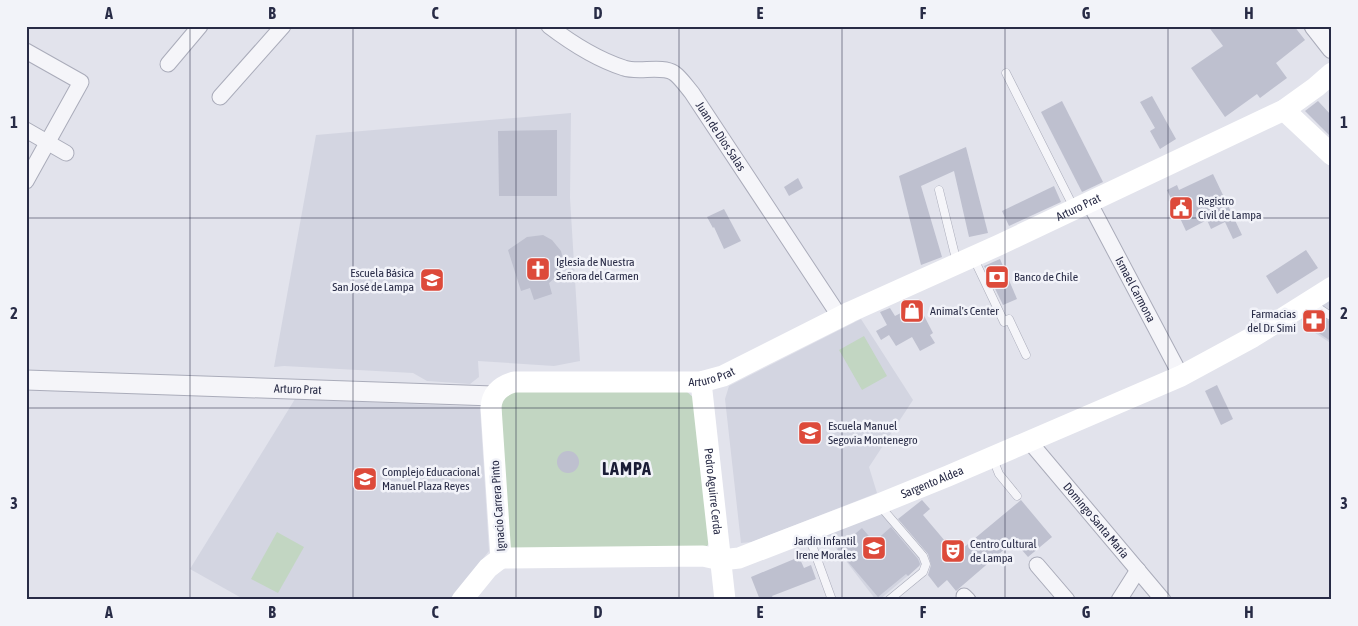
<svg xmlns="http://www.w3.org/2000/svg" width="1358" height="626" font-family="'Asap Condensed',sans-serif">
	<style>
		.built { fill: #d3d5e1 }
		.green { fill: #c2d6c2 }
		.building { fill: #bec0cf }
		.lines { fill: none; stroke-linecap: round; stroke-linejoin: round }
		.service-casing { stroke: #aaacba; stroke-width: 9 }
		.minor-casing { stroke: #aaacba; stroke-width: 17 }
		.tertiary-casing { stroke: #aaacba; stroke-width: 21 }
		.service { stroke: #f5f5f9; stroke-width: 8 }
		.minor { stroke: #f5f5f9; stroke-width: 15 }
		.tertiary { stroke: #f5f5f9; stroke-width: 19 }
		.secondary { stroke: #fff; stroke-width: 21 }
		.grid { fill: none; stroke: #282b46; stroke-width: 1; stroke-opacity: 0.55 }
		.labels { text-anchor: middle; dominant-baseline: central; stroke-width: 5; stroke-linejoin: round; paint-order: stroke }
		.street-label { font-size: 12px; fill: #282b46; stroke: #f2f3f9 }
		.poi-label { font-size: 12px; fill: #282b46; stroke: #f2f3f9; text-anchor: start }
		.district-label { font-size: 18px; font-weight: bold; letter-spacing: 1px; fill: #1a1c36; stroke: #f2f3f9 }
		.neatline { fill: none; stroke: #282b46; stroke-width: 2 }
		.grid-label { font-size: 16px; text-anchor: middle; font-weight: bold; fill: #282b46 }
	</style>
	<rect width="100%" height="100%" fill="#e2e3ec"/>
	<g class="built">
		<polygon points="571,113 570,198 580,361 554,366 478,361 479,377 470,384 427,381 413,373 284,366 274,367 316,135"/>
		<polygon points="1332,297 1332,344 1306,327 1300,318"/>
		<polygon points="861,319 913,400 869,467 877,493 752,542 741,543 725,399 729,386"/>
		<polygon points="295,399 480,407 489,551 450,600 245,600 190,569"/>
		<polygon points="881,512 924,562 879,600 876,600 826,535"/>
	</g>
	<g class="green">
		<polygon points="864,336 887,376 862,390 839,350"/>
		<polygon points="510,390 686,391 694,398 711,541 707,546 513,552 505,547 501,395"/>
		<polygon points="277,532 304,547 278,593 251,579"/>
	</g>
	<g class="building">
		<polygon points="1208,26 1294,26 1305,40 1276,63 1287,78 1260,98 1257,94 1225,117 1191,68 1223,46"/>
		<polygon points="1152,96 1176,139 1160,149 1150,131 1155,128 1140,102"/>
		<polygon points="1062,101 1103,182 1082,192 1041,112"/>
		<polygon points="1318,101 1332,116 1332,138 1305,111"/>
		<polygon points="557,130 557,196 499,196 498,131"/>
		<polygon points="966,147 988,233 969,237 954,171 921,186 942,257 921,265 899,176"/>
		<polygon points="1213,174 1242,235 1233,239 1225,222 1211,229 1207,220 1186,231 1167,190 1177,185 1179,190"/>
		<polygon points="798,178 803,188 789,196 784,187"/>
		<polygon points="1054,186 1061,202 1009,226 1002,211"/>
		<polygon points="724,209 741,241 724,249 714,227 713,228 707,217"/>
		<polygon points="543,235 552,240 561,251 564,263 559,274 549,283 552,294 534,300 530,288 521,291 508,250 527,237"/>
		<polygon points="1306,250 1318,268 1277,294 1266,276"/>
		<polygon points="1000,259 1017,299 1003,305 984,266"/>
		<polygon points="918,304 933,333 930,335 935,343 920,351 912,337 896,346 889,335 881,340 876,331 887,325 880,312 890,308 895,316"/>
		<polygon points="1315,312 1332,323 1332,342 1305,324 1312,314"/>
		<polygon points="1217,385 1233,419 1221,425 1205,391"/>
		<circle cx="568" cy="462" r="11"/>
		<polygon points="922,500 930,509 923,515 956,554 1021,500 1052,537 1028,557 1014,541 956,591 947,580 938,588 928,575 931,565 928,554 898,519"/>
		<polygon points="891,527 918,559 920,564 919,566 908,576 906,574 878,597 837,549 862,528 874,542"/>
		<polygon points="799,557 804,568 811,565 816,579 772,596 774,600 760,600 751,577"/>
	</g>
	<g class="lines">
		<defs>
			<g id="service">
				<polyline points="1006,73 1074,208"/>
				<polyline points="939,190 957,263"/>
				<polyline points="974,259 1004,322 1009,319 1026,355"/>
				<polyline points="1314,301 1320,309 1332,317"/>
				<polyline points="993,459 999,474 1017,496"/>
				<polyline points="880,506 923,556 926,564 923,572 889,600"/>
				<polyline points="808,534 832,600"/>
			</g>
			<g id="minor">
				<path id="s1" d="M549,26c21,16 50,34 75,42 14,5 38,-3 50,5 7,5 12,13 18,20l148,224"/>
				<polyline points="26,51 81,82 26,181"/>
				<polyline points="168,64 200,26"/>
				<polyline points="220,97 283,26"/>
				<polyline points="26,130 66,153"/>
				<path id="s2" d="M1089,202l92,174"/>
				<path id="s3" d="M1029,441l134,159"/>
				<polyline points="1037,565 1067,600"/>
				<polyline points="964,596 968,600"/>
				<polyline points="1119,600 1138,570"/>
			</g>
			<g id="tertiary">
				<polyline points="1314,26 1332,49"/>
				<path id="s4" d="M26,380l467,16"/>
			</g>
		</defs>
		<use href="#service" class="service-casing"/>
		<use href="#minor" class="minor-casing"/>
		<use href="#tertiary" class="tertiary-casing"/>
		<use href="#service" class="service"/>
		<use href="#minor" class="minor"/>
		<use href="#tertiary" class="tertiary"/>
		<g class="secondary">
			<polyline points="1284,110 1332,155"/>
			<path id="s5" d="M701,382l24,218"/>
			<path id="s6" d="M501,558l-10,-151c1,-14 10,-21 23,-25h187l22,-6 127,-64 149,-67 285,-135 32,-23 16,-14"/>
			<path id="s7" d="M501,558l202,-2 18,4 18,-2 140,-54 69,-28 233,-100 72,-39 79,-50"/>
			<polyline points="462,600 488,568 501,558"/>
		</g>
	</g>
	<path class="grid" d="M190,26v574M353,26v574M516,26v574M679,26v574M842,26v574M1005,26v574M1168,26v574M26,218h1306M26,408h1306"/>
	<defs>
		<symbol id="civic-square" viewBox="-11 -11 22 22"><rect x="-9" y="-9" width="18" height="18" rx="4" fill="#dd4a3a" stroke="#f2f3f9"/><path d="M-.6-6.5H3V-4.5H.6V-3L4-1V1h2V6H-6V1h2V-1L-.6-3ZM-1.2 2.5V6h2.4V2.5Z" fill="#fff"/></symbol>
		<symbol id="church-square" viewBox="-11 -11 22 22"><rect x="-9" y="-9" width="18" height="18" rx="4" fill="#dd4a3a" stroke="#f2f3f9"/><path d="M-1.2-6h2.4v3.5h3.3v2.4h-3.3V6h-2.4V-.1h-3.3v-2.4h3.3Z" fill="#fff"/></symbol>
		<symbol id="bank-square" viewBox="-11 -11 22 22"><rect x="-9" y="-9" width="18" height="18" rx="4" fill="#dd4a3a" stroke="#f2f3f9"/><path d="M-6-4H6V4H-6ZM0-2.3a2.3 2.3 0 1 0 0 4.6a2.3 2.3 0 1 0 0-4.6Z" fill="#fff"/></symbol>
		<symbol id="school-square" viewBox="-11 -11 22 22"><rect x="-9" y="-9" width="18" height="18" rx="4" fill="#dd4a3a" stroke="#f2f3f9"/><path d="M0-5L7-2L0 1L-7-2ZM-4 1L0 2.5L4 1V4Q0 6-4 4Z" fill="#fff"/></symbol>
		<symbol id="shop-square" viewBox="-11 -11 22 22"><rect x="-9" y="-9" width="18" height="18" rx="4" fill="#dd4a3a" stroke="#f2f3f9"/><path d="M-5-2.5h2.3a2.7 3.5 0 0 1 5.4 0H5L5.5 6h-11ZM-1.5-2.5h3a1.5 2.3 0 0 0-3 0Z" fill="#fff"/></symbol>
		<symbol id="pharmacy-square" viewBox="-11 -11 22 22"><rect x="-9" y="-9" width="18" height="18" rx="4" fill="#dd4a3a" stroke="#f2f3f9"/><path d="M-2-6h4v4h4v4h-4v4h-4v-4h-4v-4h4Z" fill="#fff"/></symbol>
		<symbol id="theatre-square" viewBox="-11 -11 22 22"><rect x="-9" y="-9" width="18" height="18" rx="4" fill="#dd4a3a" stroke="#f2f3f9"/><path d="M-5-5.5Q0-4 5-5.5V0Q5 5 0 6Q-5 5-5 0ZM-3.3-2.5H-1v1.5H-3.3ZM1-2.5H3.3v1.5H1ZM-2.8 1Q0 5.5 2.8 1Z" fill="#fff"/></symbol>
	</defs>
	<g fill-rule="evenodd">
		<use href="#civic-square" x="1167" y="194" width="28" height="28"/>
		<use href="#church-square" x="524" y="255" width="28" height="28"/>
		<use href="#bank-square" x="983" y="263" width="28" height="28"/>
		<use href="#school-square" x="418" y="266" width="28" height="28"/>
		<use href="#shop-square" x="898" y="297" width="28" height="28"/>
		<use href="#pharmacy-square" x="1300" y="307" width="28" height="28"/>
		<use href="#school-square" x="796" y="419" width="28" height="28"/>
		<use href="#school-square" x="351" y="465" width="28" height="28"/>
		<use href="#school-square" x="860" y="534" width="28" height="28"/>
		<use href="#theatre-square" x="939" y="537" width="28" height="28"/>
	</g>
	<g class="labels">
		<g class="street-label">
			<text stroke="none"><textPath href="#s1" startOffset="216">Juan de Dios Salas</textPath></text>
			<text stroke="none"><textPath href="#s6" startOffset="791">Arturo Prat</textPath></text>
			<text stroke="none"><textPath href="#s2" startOffset="99">Ismael Carmona</textPath></text>
			<text stroke="none"><textPath href="#s6" startOffset="386">Arturo Prat</textPath></text>
			<text stroke="none"><textPath href="#s4" startOffset="272">Arturo Prat</textPath></text>
			<text stroke="none"><textPath href="#s7" startOffset="446">Sargento Aldea</textPath></text>
			<text stroke="none"><textPath href="#s5" startOffset="110">Pedro Aguirre Cerda</textPath></text>
			<text transform="translate(498 506) rotate(-94)">Ignacio Carrera Pinto</text>
			<text stroke="none"><textPath href="#s3" startOffset="104">Domingo Santa María</textPath></text>
		</g>
		<g class="poi-label">
			<text x="1198" y="201">Registro<tspan x="1198" dy="14">Civil de Lampa</tspan></text>
			<text x="556" y="262">Iglesia de Nuestra<tspan x="556" dy="14">Señora del Carmen</tspan></text>
			<text x="414" y="273" text-anchor="end">Escuela Básica<tspan x="414" dy="14">San José de Lampa</tspan></text>
			<text x="1014" y="277">Banco de Chile</text>
			<text x="930" y="311">Animal's Center</text>
			<text x="1296" y="314" text-anchor="end">Farmacias<tspan x="1296" dy="14">del Dr. Simi</tspan></text>
			<text x="828" y="426">Escuela Manuel<tspan x="828" dy="14">Segovia Montenegro</tspan></text>
			<text x="382" y="472">Complejo Educacional<tspan x="382" dy="14">Manuel Plaza Reyes</tspan></text>
			<text x="856" y="541" text-anchor="end">Jardín Infantil<tspan x="856" dy="14">Irene Morales</tspan></text>
			<text x="970" y="544">Centro Cultural<tspan x="970" dy="14">de Lampa</tspan></text>
		</g>
		<g class="district-label">
			<text x="627" y="468">LAMPA</text>
		</g>
	</g>
	<rect width="1358" height="626" fill="none" stroke="#f2f3f9" stroke-width="55"/>
	<rect x="28" y="28" width="1302" height="570" class="neatline"/>
	<g class="grid-label">
		<text x="109" y="19">A</text>
		<text x="272" y="19">B</text>
		<text x="435" y="19">C</text>
		<text x="598" y="19">D</text>
		<text x="760" y="19">E</text>
		<text x="923" y="19">F</text>
		<text x="1086" y="19">G</text>
		<text x="1249" y="19">H</text>
		<text x="14" y="128">1</text>
		<text x="1344" y="128">1</text>
		<text x="14" y="319">2</text>
		<text x="1344" y="319">2</text>
		<text x="14" y="509">3</text>
		<text x="1344" y="509">3</text>
		<text x="109" y="618">A</text>
		<text x="272" y="618">B</text>
		<text x="435" y="618">C</text>
		<text x="598" y="618">D</text>
		<text x="760" y="618">E</text>
		<text x="923" y="618">F</text>
		<text x="1086" y="618">G</text>
		<text x="1249" y="618">H</text>
	</g>
</svg>
